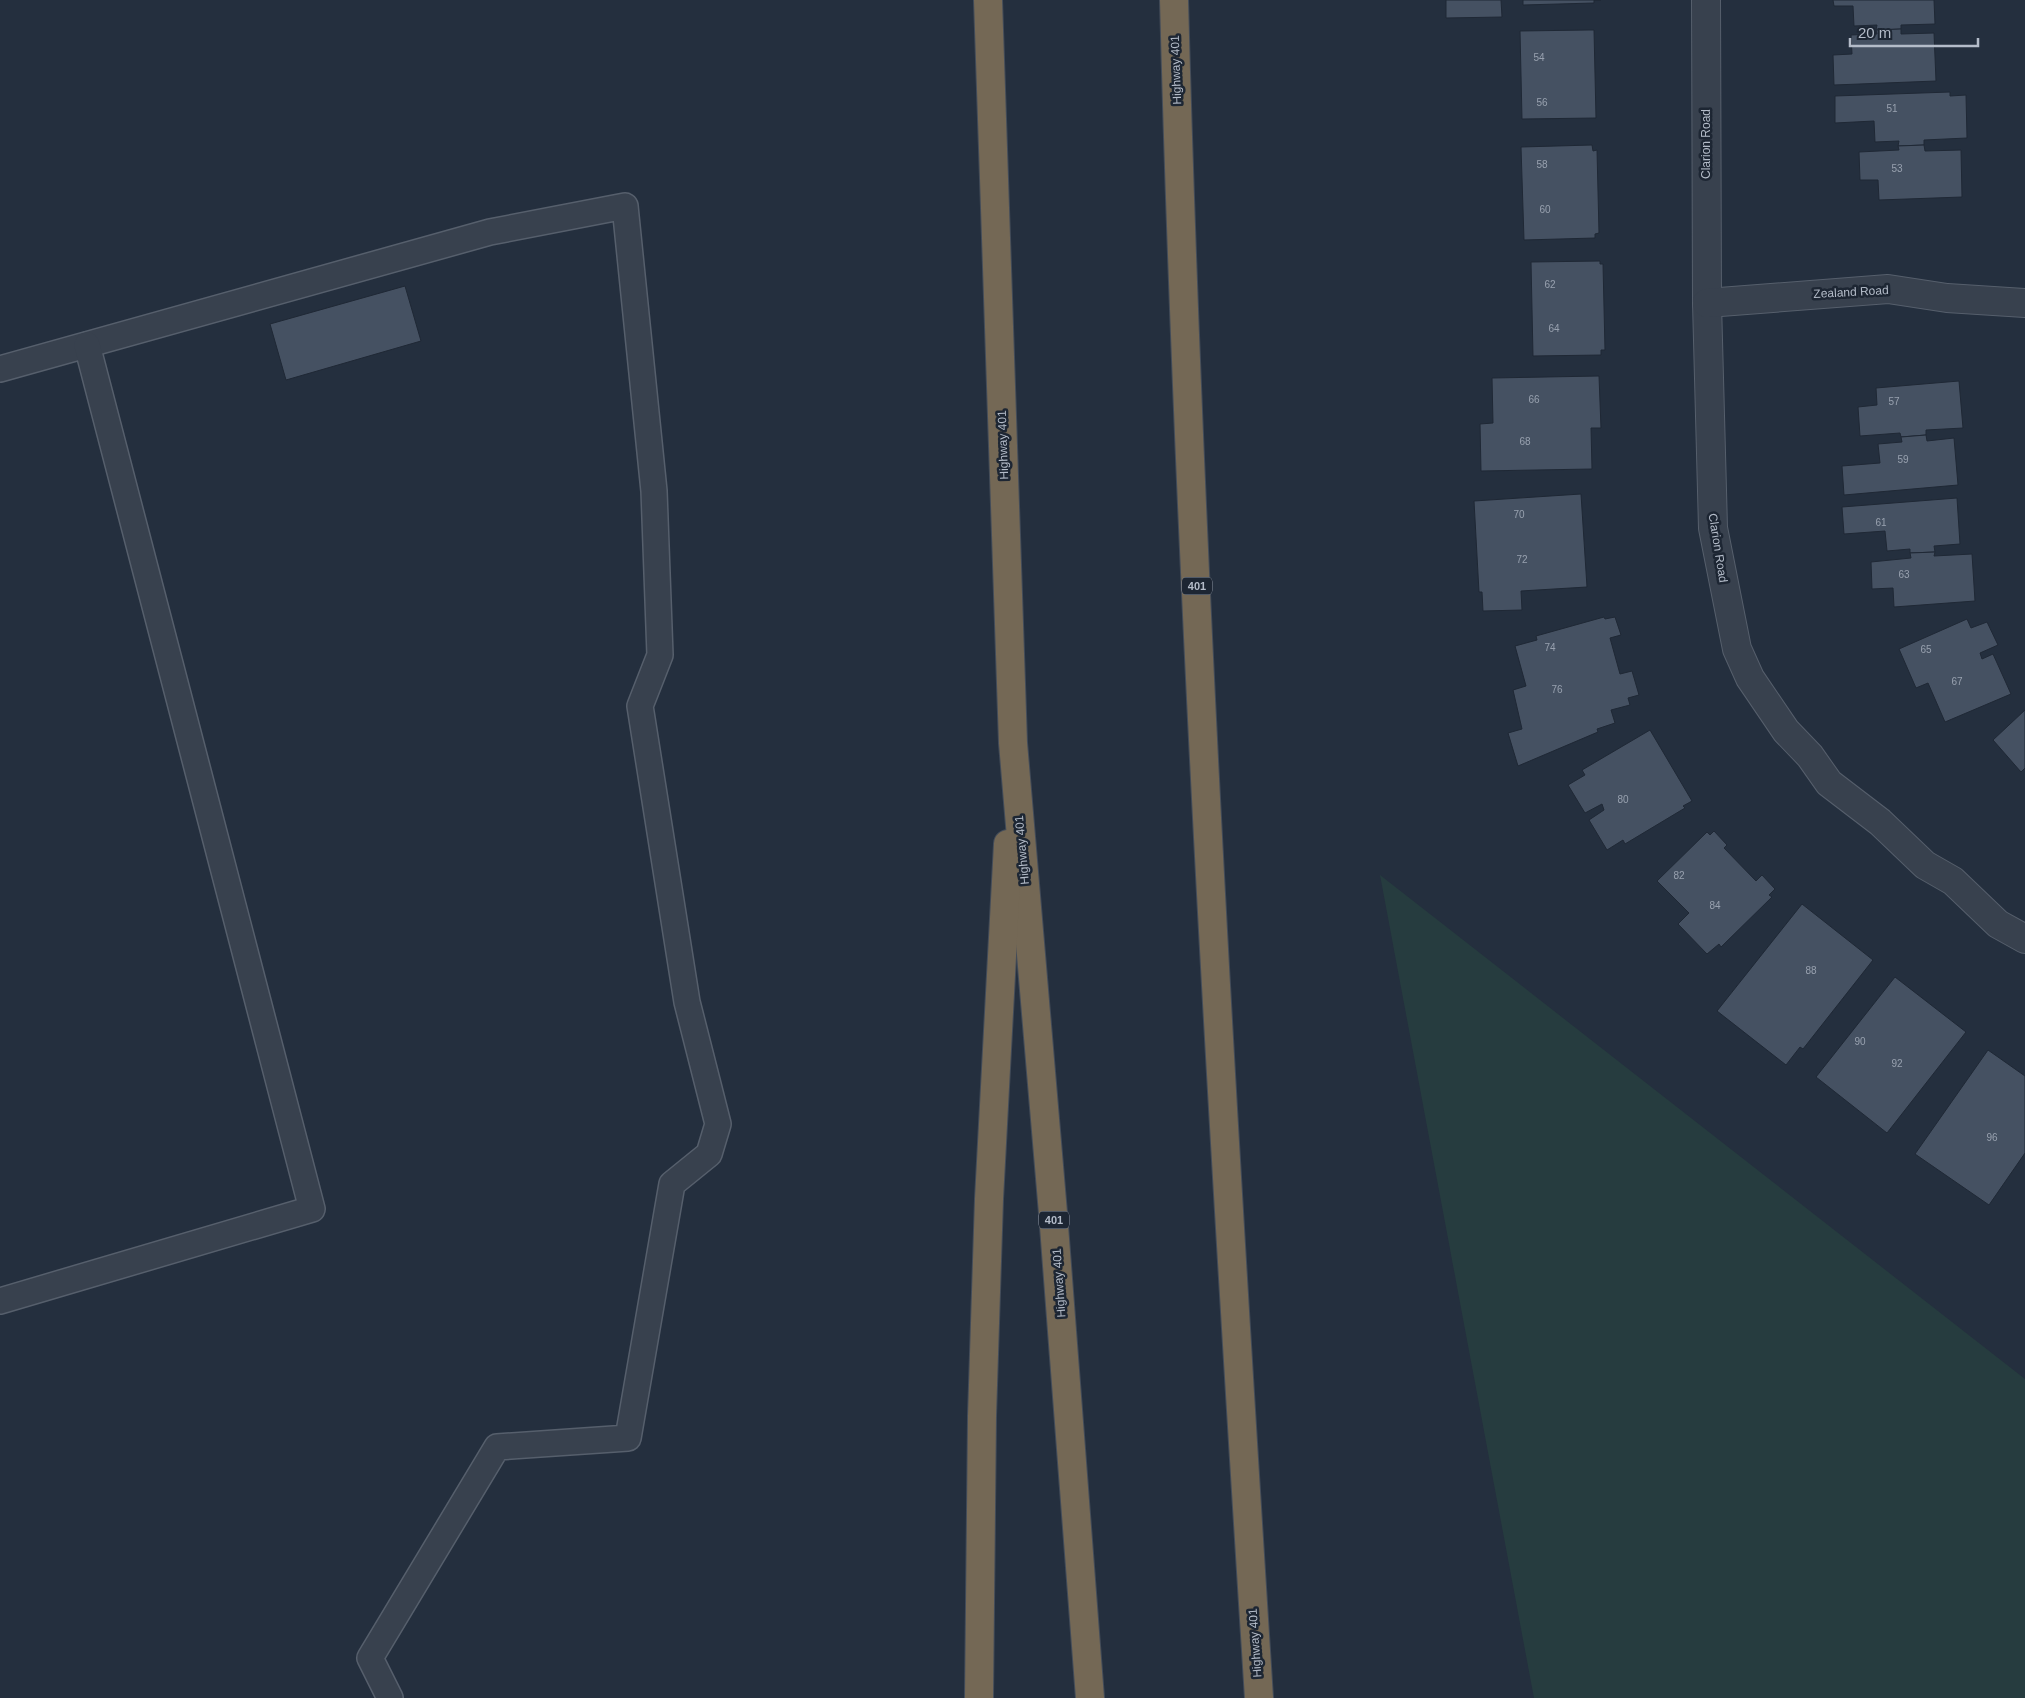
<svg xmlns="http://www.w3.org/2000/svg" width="2025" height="1698" font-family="Helvetica,sans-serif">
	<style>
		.green { fill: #263c3f }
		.building { fill: #455162; stroke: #1f2835 }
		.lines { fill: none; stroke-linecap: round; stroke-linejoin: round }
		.lane-casing { stroke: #565f6c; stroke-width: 28 }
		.street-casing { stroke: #565f6c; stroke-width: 30 }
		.highway-casing { stroke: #434c59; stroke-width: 30 }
		.lane { stroke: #38414e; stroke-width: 25 }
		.street { stroke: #38414e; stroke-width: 28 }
		.highway { stroke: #746855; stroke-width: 28 }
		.labels { text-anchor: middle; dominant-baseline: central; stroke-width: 5; stroke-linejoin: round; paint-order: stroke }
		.number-label { font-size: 10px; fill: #98a1af }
		.shield { fill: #1d2633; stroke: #878f9c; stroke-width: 1 }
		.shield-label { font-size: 11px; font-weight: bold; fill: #b4bcc9 }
		.street-label { font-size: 12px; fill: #b4bcc9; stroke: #1d2633 }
	</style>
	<rect width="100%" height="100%" fill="#242f3e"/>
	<polygon class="green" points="1380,875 2025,1379 2025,1698 1534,1698"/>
	<g class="building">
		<polygon points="1446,0 1501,0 1502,17 1446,18"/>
		<polygon points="1523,0 1601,0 1594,0 1594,3 1523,5"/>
		<polygon points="1833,0 1934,0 1935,24 1901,25 1901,29 1876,30 1877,25 1854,26 1853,6 1834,6"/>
		<polygon points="1901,29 1901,34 1934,33 1936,81 1834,85 1833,55 1852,54 1851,35 1877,34 1876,30"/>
		<polygon points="1588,30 1594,30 1596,118 1522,119 1520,31"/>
		<polygon points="1950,92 1950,96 1966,95 1967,138 1924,140 1924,145 1898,146 1899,141 1875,142 1874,121 1835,123 1835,96"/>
		<polygon points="1592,145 1593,151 1597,150 1599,233 1595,234 1595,238 1524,240 1521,147"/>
		<polygon points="1924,145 1925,151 1961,150 1962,197 1879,200 1878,180 1860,180 1859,152 1899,150 1898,146"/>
		<polygon points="1600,261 1600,264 1603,264 1605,350 1601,350 1601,355 1533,356 1531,262"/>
		<polygon points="405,286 421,341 286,380 270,324"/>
		<polygon points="1599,376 1601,428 1591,428 1592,469 1481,471 1480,424 1493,423 1492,378"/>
		<polygon points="1959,381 1963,428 1926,430 1926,435 1901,437 1900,433 1860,436 1858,407 1877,405 1876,388"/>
		<polygon points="1926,435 1927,441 1954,438 1958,485 1844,495 1842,466 1880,463 1878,444 1902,442 1901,437"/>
		<polygon points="1581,494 1587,587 1521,591 1522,610 1483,611 1482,592 1479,592 1474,501"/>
		<polygon points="1957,498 1960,544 1934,546 1935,552 1910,553 1910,549 1887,551 1885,531 1844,534 1842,507"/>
		<polygon points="1935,552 1934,556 1972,554 1975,601 1894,607 1893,588 1872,589 1871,562 1911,558 1910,553"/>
		<polygon points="1604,617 1605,619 1615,617 1621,635 1610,638 1620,674 1632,671 1639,695 1628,698 1630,705 1611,710 1615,723 1597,729 1598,732 1518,766 1508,733 1522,729 1513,690 1526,686 1515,646 1537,640 1536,636"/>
		<polygon points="1967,619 1971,628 1987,622 1998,645 1980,653 1982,659 1993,654 2011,694 1945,722 1928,683 1916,688 1899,649"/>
		<polygon points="2025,710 2025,768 2021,772 1993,740"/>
		<polygon points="1650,730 1692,801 1683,806 1685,808 1625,844 1623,840 1607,850 1589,820 1604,810 1602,804 1585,813 1568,785 1585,775 1582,770"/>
		<polygon points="1714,831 1727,845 1724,848 1756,881 1762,875 1775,889 1769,895 1772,897 1721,947 1719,944 1707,954 1678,924 1689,913 1657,881 1707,832 1710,835"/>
		<polygon points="1802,904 1873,960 1803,1049 1800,1047 1786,1065 1717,1011"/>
		<polygon points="1895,977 1966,1032 1887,1133 1816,1077"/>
		<polygon points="1988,1050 2025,1076 2025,1153 1989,1205 1915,1154"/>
	</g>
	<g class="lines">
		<defs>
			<g id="lane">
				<polyline points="0,369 490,232 625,206 654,491 660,655 640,706 687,1002 718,1124 709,1154 672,1184 628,1438 497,1447 370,1658 390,1698"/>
				<polyline points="0,1301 312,1209 87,345"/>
			</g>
			<g id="street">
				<polyline points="1706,0 1707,303 1713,528 1737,649 1750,678 1786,731 1810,756 1829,783 1880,822 1925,865 1953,881 1998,924 2025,939"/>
				<polyline points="1707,303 1888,289 1947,298 2025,303"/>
			</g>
			<g id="highway">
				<polyline points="988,0 1013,743 1053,1213 1090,1698"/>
				<path d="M1174,0c15,566 49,1132 85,1698"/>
				<polyline points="979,1698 982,1416 989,1199 1008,844"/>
			</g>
		</defs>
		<use href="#lane" class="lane-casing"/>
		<use href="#street" class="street-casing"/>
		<use href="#highway" class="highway-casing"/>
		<use href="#lane" class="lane"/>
		<use href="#street" class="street"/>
		<use href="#highway" class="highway"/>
	</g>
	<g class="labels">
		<g class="number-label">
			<text x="1539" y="57">54</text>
			<text x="1542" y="102">56</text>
			<text x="1892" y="108">51</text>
			<text x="1542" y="164">58</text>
			<text x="1897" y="168">53</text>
			<text x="1545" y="209">60</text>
			<text x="1550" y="284">62</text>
			<text x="1554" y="328">64</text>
			<text x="1534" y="399">66</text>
			<text x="1894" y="401">57</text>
			<text x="1525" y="441">68</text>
			<text x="1903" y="459">59</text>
			<text x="1519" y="514">70</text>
			<text x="1881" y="522">61</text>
			<text x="1522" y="559">72</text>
			<text x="1904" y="574">63</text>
			<text x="1550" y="647">74</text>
			<text x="1926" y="649">65</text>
			<text x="1957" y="681">67</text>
			<text x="1557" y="689">76</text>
			<text x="1623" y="799">80</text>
			<text x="1679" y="875">82</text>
			<text x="1715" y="905">84</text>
			<text x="1811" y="970">88</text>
			<text x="1860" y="1041">90</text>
			<text x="1897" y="1063">92</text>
			<text x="1992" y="1137">96</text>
		</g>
		<g class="shield">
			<rect x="1182" y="577.5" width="30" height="17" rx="4"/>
			<rect x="1039" y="1211.5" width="30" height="17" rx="4"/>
		</g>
		<g class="shield-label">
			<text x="1197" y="586">401</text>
			<text x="1054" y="1220">401</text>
		</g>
		<g class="street-label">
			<text transform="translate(1176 70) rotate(-92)">Highway 401</text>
			<text transform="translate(1706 144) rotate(-90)">Clarion Road</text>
			<text transform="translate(1851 292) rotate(-3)">Zealand Road</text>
			<text transform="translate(1003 445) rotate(-92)">Highway 401</text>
			<text transform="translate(1718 548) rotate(81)">Clarion Road</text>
			<text transform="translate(1022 850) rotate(-95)">Highway 401</text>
			<text transform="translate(1059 1283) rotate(-94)">Highway 401</text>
			<text transform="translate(1255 1643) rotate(-94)">Highway 401</text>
		</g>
	</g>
	<path d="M1850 38v8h128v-8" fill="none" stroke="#b4bcc9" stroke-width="2.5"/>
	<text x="1858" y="38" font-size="15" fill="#b4bcc9" stroke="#1d2633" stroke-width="4" paint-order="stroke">20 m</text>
</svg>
